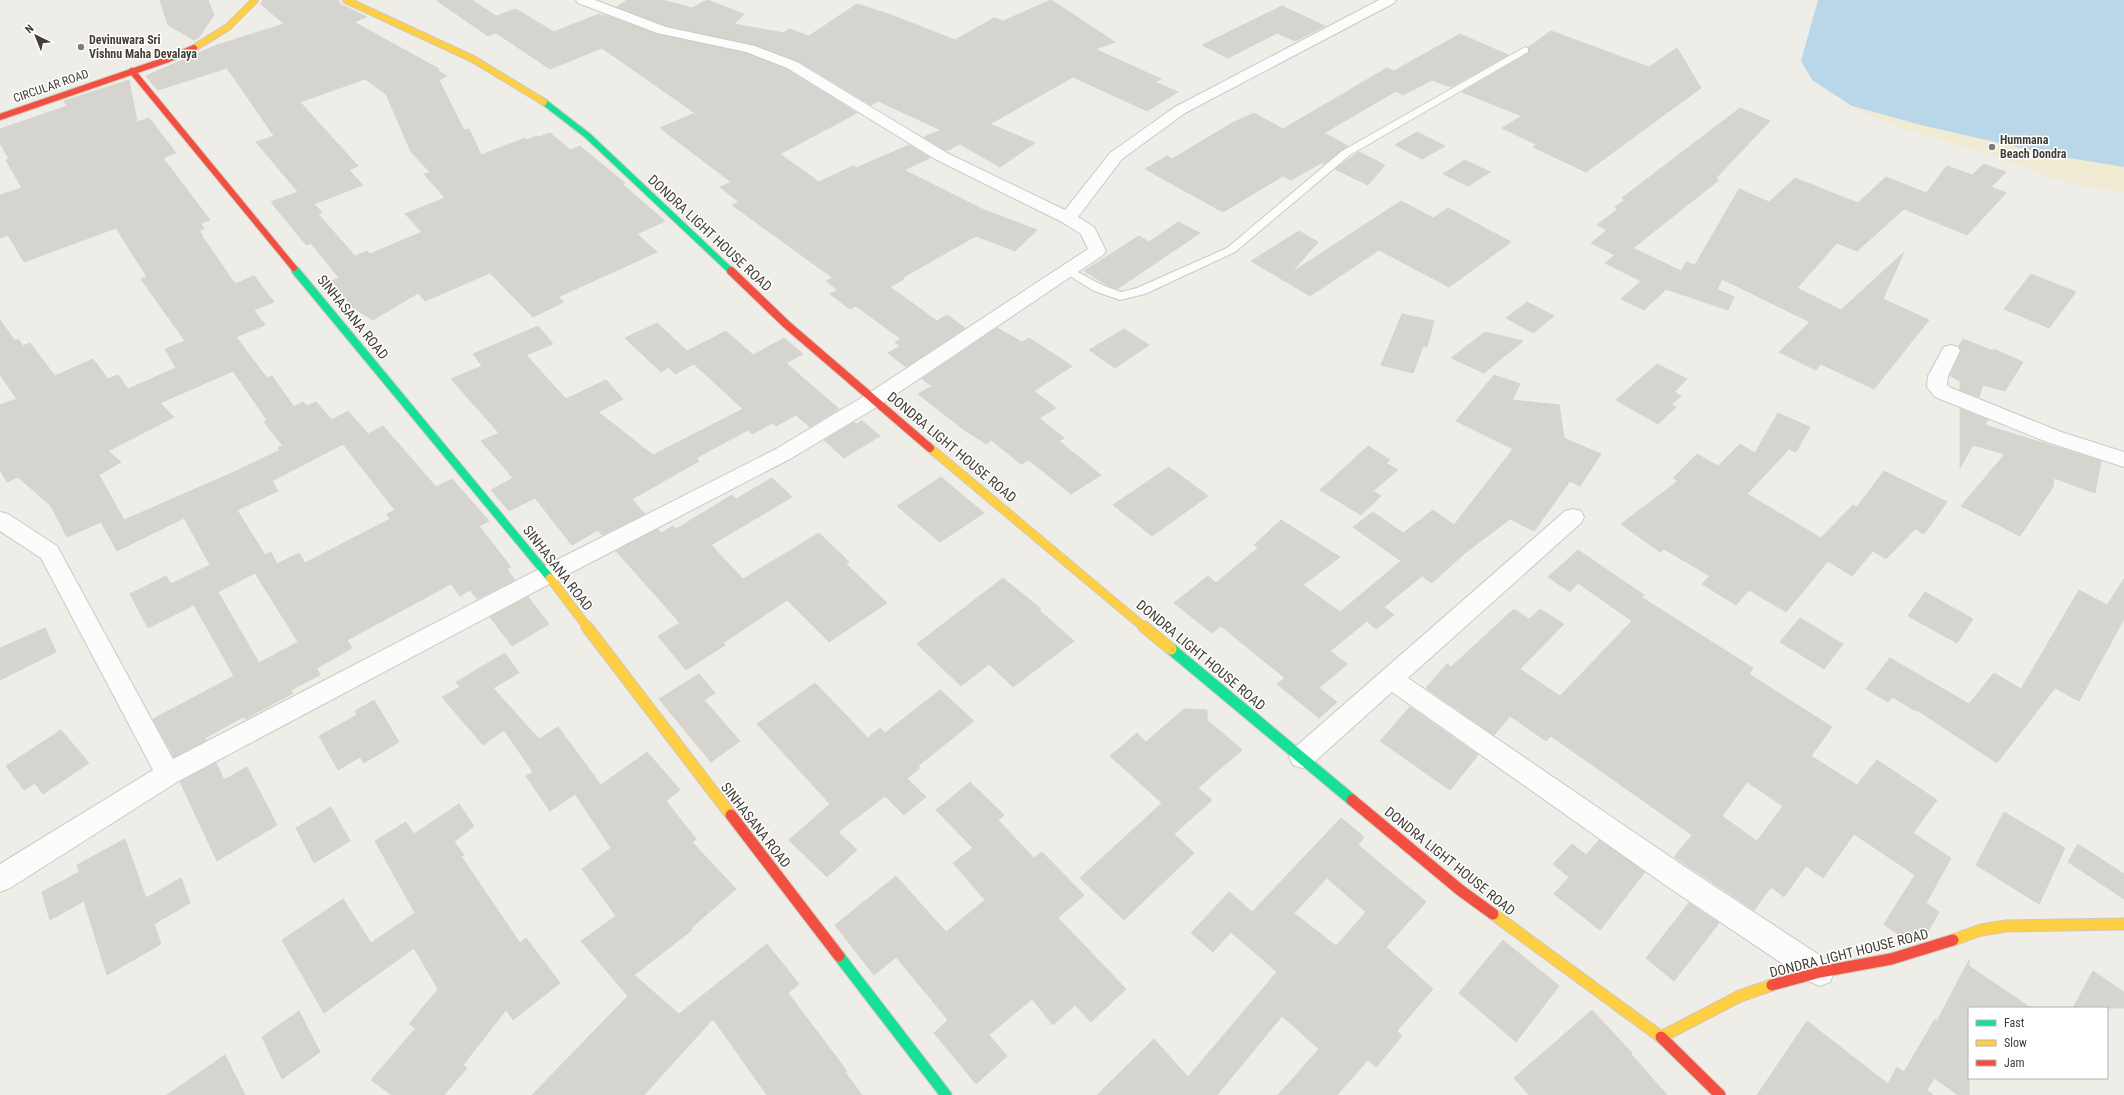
<svg xmlns="http://www.w3.org/2000/svg" width="2124" height="1095" font-family="'Roboto Condensed',sans-serif">
	<style>
		.sand { fill: #f1ebd3 }
		.water { fill: #bad7ea }
		.building { fill: #d6d4cf; stroke: #d6d4ce; fill-rule: evenodd }
		.lines { fill: none; stroke-linecap: round; stroke-linejoin: round }
		.lane-casing { stroke: #cac9c4; stroke-width: 2 }
		.street-casing { stroke: #cac9c4; stroke-width: 2 }
		.fast-far2-casing { stroke: #d0c9b6; stroke-width: 8 }
		.fast-far1-casing { stroke: #d0c9b6; stroke-width: 10 }
		.fast-casing { stroke: #d0c9b6; stroke-width: 13 }
		.slow-far2-casing { stroke: #d0c9b6; stroke-width: 8 }
		.slow-far1-casing { stroke: #d0c9b6; stroke-width: 10 }
		.slow-casing { stroke: #d0c9b6; stroke-width: 13 }
		.jam-far2-casing { stroke: #d0c9b6; stroke-width: 8 }
		.jam-far1-casing { stroke: #d0c9b6; stroke-width: 10 }
		.jam-casing { stroke: #d0c9b6; stroke-width: 13 }
		.lane { fill: #fcfcfc; fill-rule: evenodd }
		.street { fill: #fcfcfc; fill-rule: evenodd }
		.fast-far2 { stroke: #16e098; stroke-width: 6 }
		.fast-far1 { stroke: #16e098; stroke-width: 8 }
		.fast { stroke: #16e098; stroke-width: 11 }
		.slow-far2 { stroke: #ffcf43; stroke-width: 6 }
		.slow-far1 { stroke: #ffcf43; stroke-width: 8 }
		.slow { stroke: #ffcf43; stroke-width: 11 }
		.jam-far2 { stroke: #f24e42; stroke-width: 6 }
		.jam-far1 { stroke: #f24e42; stroke-width: 8 }
		.jam { stroke: #f24e42; stroke-width: 11 }
		.poi-dot { fill: #807b74; stroke: #fff; stroke-width: 1.5 }
		.labels { text-anchor: middle; dominant-baseline: central; stroke-width: 3; stroke-linejoin: round; paint-order: stroke }
		.far-poi-label { font-size: 12px; font-weight: bold; fill: #443e35; stroke: #fff; text-anchor: start }
		.far-street-label { font-size: 12px; fill: #443e35; stroke: #fff }
		.street-label { font-size: 14px; fill: #443e35; stroke: #fff }
	</style>
	<rect width="100%" height="100%" fill="#eeede8"/>
	<path class="sand" d="M1852,106c90,25 180,46 272,61v25c-27,-2 -54,-8 -80,-17 -19,-6 -38,-16 -57,-22 -45,-14 -93,-23 -135,-47z"/>
	<polygon class="water" points="1818,0 2124,0 2124,167 2051,155 1921,125 1852,106 1812,80 1801,61"/>
	<g class="building">
		<polygon points="160,0 208,0 214,15 199,37 194,40 168,25"/>
		<path d="M263,0h75l2,4 27,13 -13,5 85,47 -2,1 10,6 -8,4 25,50 5,-1 12,26 44,-17 2,2 10,-4 2,1 11,-4 20,17 10,-4 45,37 -3,1 43,37 -28,13 20,18 -99,45 6,5 -31,15 -43,-44 -65,28 -7,-8 -45,27 -21,-13 -20,-26 7,-3 -28,-35 -5,2 -35,-43 27,-10 -42,-50 18,-6 -47,-68 -69,22 -12,-14 71,-31 67,-21 -23,-20zM365,79l21,15 25,58 19,20 -6,2 21,24 -40,16 17,18 -52,22 -3,-3 -12,5 -37,-42 4,-2 -8,-8 49,-19 -14,-15 9,-4 -58,-64z"/>
		<polygon points="436,0 472,0 496,16 516,9 554,32 599,14 602,16 604,15 657,34 746,53 786,69 857,113 780,154 819,182 853,166 856,168 909,145 930,158 904,170 982,209 1037,230 1015,251 976,236 902,278 904,279 890,287 937,321 947,315 965,328 906,367 888,353 900,346 895,342 901,339 856,306 850,309 830,294 838,290 826,281 833,278 732,205 739,202 720,187 731,182 660,128 695,113 602,48 550,69 496,33 488,36"/>
		<polygon points="627,0 662,0 692,8 707,0 744,14 734,24 784,33 789,29 809,36 857,4 891,15 955,40 994,18 1003,21 1051,0 1115,42 1095,49 1161,79 1155,82 1178,92 1147,111 1073,77 990,124 1035,143 1000,167 960,144 946,151 924,137 941,130 878,101 871,105 798,61 755,45 666,26 617,7"/>
		<polygon points="1282,6 1325,26 1295,41 1277,33 1228,58 1202,45"/>
		<polygon points="1551,31 1649,67 1677,48 1701,88 1586,172 1533,147 1537,145 1502,128 1522,116 1462,92 1529,53 1529,47"/>
		<polygon points="1460,34 1508,55 1451,87 1432,80 1403,95 1396,91 1324,133 1348,146 1324,164 1321,163 1291,180 1283,176 1223,212 1145,169 1167,156 1172,159 1232,123 1254,113 1283,129 1387,68 1394,71"/>
		<path d="M129,80l8,42 12,-4 27,35 -13,5 47,62 -9,3 3,6 -5,1 4,6h-1l33,48 19,-8 20,26 -20,8 11,15 -29,12 31,41 5,-2 22,31 9,-5 4,4 9,-4 16,18 16,-9 20,23 15,-8 53,61 16,-8 37,42 -10,5 32,41 -4,2 8,11 -38,19 -7,-9 -10,6 -9,-12 -104,56 5,8 -35,20 3,7 -29,15 2,3 -48,26 -2,-2 -38,21 1,2 -32,17 -21,-38 81,-43 -40,-71 -46,23 -18,-34 36,-18 5,8 39,-19 -26,-47 -67,33 -16,-29 -34,15 -16,-31 -33,-29 -11,5 -7,-12v-65l17,-6 -17,-24v-55l15,21 3,-2 5,7 7,-3 25,33 38,-17 15,20 10,-4 10,14 48,-21 -11,-19 20,-8 -44,-62 6,-2 -31,-49 -92,34 -16,-27 -8,3v-43l22,-7 -16,-28 3,-1 -9,-16v-14l67,-23 -3,-5zM233,371l34,49 -3,2 19,24 -5,2 2,2 -48,23 -108,47 -25,-45 22,-13 -13,-11 66,-34 -14,-14zM343,444l52,66 -8,4 3,5 -85,44 -6,-10 -22,11 -6,-12 -6,3 -28,-45 41,-19 -6,-10zM255,573l43,69 -39,21 -41,-71z"/>
		<polygon points="1740,108 1770,121 1716,178 1719,180 1633,248 1681,271 1686,262 1695,265 1739,189 1769,202 1795,178 1858,203 1886,177 1926,193 1947,166 1972,175 1984,164 2006,172 1991,187 2006,193 1967,235 1904,209 1857,251 1837,243 1797,288 1841,310 1904,252 1883,299 1929,320 1874,389 1821,364 1816,370 1779,352 1810,322 1722,279 1717,289 1734,297 1728,310 1666,289 1644,310 1621,299 1641,281 1605,263 1615,255 1591,243 1607,230 1597,225 1618,209 1615,207 1625,200 1622,198"/>
		<polygon points="1417,132 1445,146 1422,159 1395,145"/>
		<polygon points="1359,152 1385,165 1368,185 1335,169"/>
		<polygon points="1465,160 1490,172 1468,186 1443,174"/>
		<polygon points="1401,201 1433,218 1448,208 1511,242 1449,287 1379,250 1310,296 1251,261 1299,231 1318,242 1291,273"/>
		<polygon points="1178,222 1200,233 1117,289 1107,285 1084,271 1139,236 1149,242"/>
		<polygon points="2031,274 2076,292 2049,328 2004,309"/>
		<polygon points="1527,302 1554,316 1533,333 1506,318"/>
		<polygon points="1402,314 1434,321 1427,347 1423,346 1413,373 1381,365"/>
		<polygon points="657,323 687,351 726,331 753,355 784,338 803,354 786,363 839,409 810,427 796,415 776,426 773,423 752,434 748,430 696,458 699,461 632,499 645,514 602,535 598,530 572,545 535,498 509,511 491,490 513,478 481,441 499,433 451,379 482,366 473,354 538,326 553,344 526,355 566,399 606,380 623,399 598,412 653,455 743,409 694,364 675,374 669,367 661,372 625,338"/>
		<polygon points="997,328 1022,342 1029,338 1072,366 1034,391 1056,408 1039,418 1064,438 1059,441 1101,475 1071,494 1029,460 1021,464 991,440 986,444 963,429 918,394 932,386 922,379"/>
		<polygon points="1124,329 1149,345 1115,368 1089,350"/>
		<polygon points="1485,332 1523,341 1484,373 1451,358"/>
		<polygon points="1963,339 1993,351 1994,349 2023,362 2005,391 1983,385 1979,397 1960,390 1960,381 1950,376 1961,352 1959,346"/>
		<polygon points="1657,364 1687,379 1674,392 1681,396 1671,405 1676,407 1658,424 1616,400"/>
		<polygon points="1494,375 1520,384 1512,400 1559,405 1564,438 1601,454 1580,486 1570,481 1534,531 1510,519 1465,553 1432,583 1422,576 1384,607 1394,615 1376,629 1367,621 1330,651 1347,664 1319,688 1337,702 1319,718 1277,684 1285,678 1221,626 1212,633 1174,603 1208,576 1216,583 1258,548 1254,545 1281,520 1340,557 1303,585 1340,612 1401,561 1353,527 1373,512 1403,533 1433,510 1454,525 1513,449 1456,421"/>
		<polygon points="1960,409 1988,420 1985,425 2101,461 2095,493 2054,478 2053,487 2020,536 1961,506 2005,454 1973,445 1960,468"/>
		<polygon points="1778,413 1810,427 1796,452 1789,449 1747,494 1821,538 1853,505 1857,507 1884,471 1947,502 1924,534 1915,529 1886,559 1873,551 1852,576 1828,561 1786,612 1749,590 1736,605 1702,584 1710,576 1664,549 1660,552 1621,524 1678,481 1673,478 1697,454 1718,466 1740,444 1755,453"/>
		<polygon points="862,421 880,436 844,458 824,440 854,422 856,424"/>
		<polygon points="1368,446 1390,460 1386,463 1398,470 1373,491 1381,496 1361,515 1320,490"/>
		<polygon points="1169,467 1208,496 1152,536 1113,505"/>
		<polygon points="941,477 984,513 940,542 897,506"/>
		<polygon points="772,478 792,497 711,545 743,579 819,533 849,562 846,564 887,603 829,642 787,600 723,643 725,645 686,670 658,636 680,623 616,551 658,529 661,533 673,526 676,529 732,495 736,499"/>
		<path d="M1578,550l66,45 -3,2 112,71 -4,6 83,53 -21,29 46,29 20,-25 60,40 -24,33 38,25 -25,45 13,9 -12,21 -21,7 -22,-16 31,-49 -61,-41 -31,44 -17,-12 -22,31 -13,-10 -17,23 -80,-53 18,-22 -141,-99 -5,5 -36,-25 -16,19 -68,-47 21,-24 4,3 63,-58 15,10 11,-10 24,15 -44,45 40,27 72,-75 -54,-38 -8,9 -22,-15zM1747,782l36,24 -26,35 -35,-25z"/>
		<polygon points="1003,578 1041,609 1039,610 1074,641 1013,687 989,664 961,686 917,644"/>
		<polygon points="2124,579 2124,619 2079,701 2055,688 1997,763 1917,710 1916,711 1892,697 1888,702 1866,689 1890,658 1969,704 1994,673 2021,689 2079,590 2107,605"/>
		<polygon points="1925,592 1973,619 1957,643 1908,616"/>
		<polygon points="528,597 549,624 512,646 490,617"/>
		<polygon points="1800,618 1843,644 1824,669 1780,642"/>
		<polygon points="45,628 56,652 0,680 0,648"/>
		<polygon points="505,653 519,673 493,688 539,739 558,727 601,785 647,752 680,790 666,801 696,839 692,842 736,889 691,928 692,930 634,975 679,1014 767,944 799,984 788,993 847,1071 845,1072 862,1095 767,1095 713,1019 644,1095 532,1095 628,996 581,941 616,916 582,869 611,848 575,794 550,811 526,776 533,772 504,730 483,745 442,697 460,687 456,682"/>
		<polygon points="699,674 715,693 704,700 740,741 711,762 659,699"/>
		<polygon points="815,683 868,738 880,728 885,733 940,690 974,721 918,766 920,768 907,778 926,797 904,815 885,796 838,832 857,850 827,877 789,840 830,804 757,724"/>
		<polygon points="374,700 399,742 364,763 360,757 338,770 319,736 357,715 355,711"/>
		<polygon points="1410,707 1478,755 1450,790 1380,741"/>
		<polygon points="1184,709 1207,710 1207,720 1242,750 1198,788 1212,800 1174,834 1194,853 1124,920 1080,878 1162,803 1110,756 1137,733 1146,742"/>
		<polygon points="61,730 89,763 43,794 35,783 24,790 6,766"/>
		<polygon points="216,763 224,780 247,767 277,825 217,861 180,782"/>
		<polygon points="970,782 1004,815 998,820 1034,858 1042,852 1084,895 1058,918 1126,989 1091,1022 1075,1005 1053,1025 1032,999 989,1035 1007,1056 976,1084 934,1033 948,1020 896,957 874,975 835,925 896,876 946,932 985,900 953,863 973,848 936,810"/>
		<polygon points="459,804 474,826 454,842 464,855 461,856 520,943 526,938 560,983 513,1020 506,1010 463,1065 467,1068 444,1095 392,1095 371,1080 416,1028 409,1024 438,989 414,948 324,1013 282,940 343,899 371,943 415,913 375,841 406,822 414,834"/>
		<polygon points="331,807 350,841 314,863 296,828"/>
		<polygon points="2004,812 2065,848 2039,904 1976,865"/>
		<path d="M1341,818l23,19 -6,8 68,57 -40,45 47,42 -36,42 5,5 -26,31 -8,-7 -31,35h-59l41,-46 -37,-33 -65,79h-120l57,-56 34,38 89,-105 -46,-40 -18,20 -22,-19 38,-41 23,20zM1327,878l39,34 -30,34 -42,-33z"/>
		<polygon points="125,839 146,898 181,878 190,903 154,924 161,944 107,975 84,901 50,920 42,892 79,872 77,865"/>
		<polygon points="1599,840 1645,872 1600,930 1554,894 1569,877 1553,864 1572,844 1586,855"/>
		<polygon points="2078,844 2124,874 2124,899 2068,862"/>
		<polygon points="1689,903 1719,923 1674,981 1646,958"/>
		<polygon points="1503,940 1559,986 1516,1042 1459,993"/>
		<polygon points="1969,960 1969,966 2031,1008 1969,1008 1969,1095 1958,1095 1934,1078 1927,1090 1933,1095 1757,1095 1807,1021 1888,1084 1897,1067 1904,1072 1935,1019 1937,1021"/>
		<polygon points="2093,971 2124,992 2124,1008 2073,1008"/>
		<polygon points="1592,1010 1632,1053 1631,1054 1667,1095 1529,1095 1514,1078"/>
		<polygon points="299,1011 320,1052 282,1079 262,1037"/>
		<polygon points="225,1055 245,1095 167,1095"/>
	</g>
	<g class="lines">
		<defs>
			<polygon id="lane" points="1525,47 1528,48 1528,52 1350,155 1235,252 1145,294 1120,300 1094,291 1062,271 1064,269 1072,269 1102,285 1121,292 1137,288 1227,248 1342,151"/>
			<g id="street">
				<polygon points="576,0 595,0 666,27 755,46 797,62 947,153 1065,210 1110,153 1175,107 1379,0 1396,0 1394,3 1185,113 1122,159 1078,217 1094,227 1106,251 1103,255 880,405 790,459 555,581 177,782 10,888 0,892 0,864 153,770 41,558 0,531 0,512 8,514 57,546 173,759 539,569 776,449 866,395 1088,249 1081,234 1062,222 935,159 787,68 746,52 657,33 578,3"/>
				<polygon points="1951,345 1958,347 1960,351 1948,376 1947,385 1949,387 2061,432 2124,452 2124,467 2047,442 1935,397 1927,387 1928,376 1944,347"/>
				<polygon points="1573,509 1581,511 1584,517 1581,523 1408,678 1685,867 1830,962 1834,972 1830,982 1820,986 1810,982 1665,885 1392,692 1311,765 1302,768 1293,765 1289,757 1293,749 1565,511"/>
			</g>
			<g id="fast-far2">
				<polyline points="544,102 588,136 731,271"/>
				<polyline points="294,268 297,272"/>
			</g>
			<polyline id="fast-far1" points="296,271 550,578"/>
			<g id="fast">
				<polyline points="1171,649 1352,800"/>
				<polyline points="839,956 946,1095"/>
			</g>
			<g id="slow-far2">
				<polyline points="346,0 473,59 544,102"/>
				<polyline points="194,48 228,27 255,0"/>
			</g>
			<g id="slow-far1">
				<polyline points="930,448 1145,628"/>
				<polyline points="550,578 588,628"/>
			</g>
			<g id="slow">
				<polyline points="587,627 731,815"/>
				<polyline points="1144,627 1171,649"/>
				<polyline points="1493,914 1661,1037 1740,996 1772,985"/>
				<polyline points="1953,940 1981,930 2006,926 2124,924"/>
			</g>
			<g id="jam-far2">
				<polyline points="132,71 294,268"/>
				<polyline points="0,117 166,60 194,48"/>
			</g>
			<polyline id="jam-far1" points="731,271 786,324 930,448"/>
			<g id="jam">
				<polyline points="1352,800 1460,890 1493,914"/>
				<polyline points="731,815 839,956"/>
				<polyline points="1772,985 1820,972 1891,959 1953,940"/>
				<polyline points="1661,1037 1720,1095"/>
			</g>
		</defs>
		<use href="#lane" class="lane-casing"/>
		<use href="#street" class="street-casing"/>
		<use href="#fast-far2" class="fast-far2-casing"/>
		<use href="#fast-far1" class="fast-far1-casing"/>
		<use href="#fast" class="fast-casing"/>
		<use href="#slow-far2" class="slow-far2-casing"/>
		<use href="#slow-far1" class="slow-far1-casing"/>
		<use href="#slow" class="slow-casing"/>
		<use href="#jam-far2" class="jam-far2-casing"/>
		<use href="#jam-far1" class="jam-far1-casing"/>
		<use href="#jam" class="jam-casing"/>
		<use href="#lane" class="lane"/>
		<use href="#street" class="street"/>
		<use href="#fast-far2" class="fast-far2"/>
		<use href="#fast-far1" class="fast-far1"/>
		<use href="#fast" class="fast"/>
		<use href="#slow-far2" class="slow-far2"/>
		<use href="#slow-far1" class="slow-far1"/>
		<use href="#slow" class="slow"/>
		<use href="#jam-far2" class="jam-far2"/>
		<use href="#jam-far1" class="jam-far1"/>
		<use href="#jam" class="jam"/>
	</g>
	<g class="poi-dot">
		<circle cx="81" cy="47" r="4"/>
		<circle cx="1992" cy="147" r="4"/>
	</g>
	<g class="labels">
		<g class="far-poi-label">
			<text x="89" y="40">Devinuwara Sri<tspan x="89" dy="14">Vishnu Maha Devalaya</tspan></text>
			<text x="2000" y="140">Hummana<tspan x="2000" dy="14">Beach Dondra</tspan></text>
		</g>
		<g class="far-street-label">
			<text transform="translate(51 86) rotate(-19)">CIRCULAR ROAD</text>
		</g>
		<g class="street-label">
			<text transform="translate(710 233) rotate(43)">DONDRA LIGHT HOUSE ROAD</text>
			<text transform="translate(353 317) rotate(51)">SINHASANA ROAD</text>
			<text transform="translate(952 447) rotate(40)">DONDRA LIGHT HOUSE ROAD</text>
			<text transform="translate(558 568) rotate(52)">SINHASANA ROAD</text>
			<text transform="translate(1201 655) rotate(40)">DONDRA LIGHT HOUSE ROAD</text>
			<text transform="translate(756 825) rotate(52)">SINHASANA ROAD</text>
			<text transform="translate(1450 861) rotate(39)">DONDRA LIGHT HOUSE ROAD</text>
			<text transform="translate(1849 953) rotate(-14)">DONDRA LIGHT HOUSE ROAD</text>
		</g>
	</g>
	<rect x="1968" y="1007" width="140" height="72" fill="#ffffff" stroke="#b4b2ae"/>
	<rect x="1976" y="1020" width="20" height="6" fill="#16e098" stroke="#b4b2ae"/>
	<text x="2004" y="1027" font-size="12" fill="#443e35">Fast</text>
	<rect x="1976" y="1040" width="20" height="6" fill="#ffcf43" stroke="#b4b2ae"/>
	<text x="2004" y="1047" font-size="12" fill="#443e35">Slow</text>
	<rect x="1976" y="1060" width="20" height="6" fill="#f24e42" stroke="#b4b2ae"/>
	<text x="2004" y="1067" font-size="12" fill="#443e35">Jam</text>
	<g transform="translate(36 36) rotate(317)" stroke="#ffffff" stroke-width="3" paint-order="stroke">
	<path d="M0-3L7 15L0 10L-7 15Z" fill="#443e35"/>
	<text y="-6" font-size="11" font-weight="bold" text-anchor="middle" fill="#443e35">N</text>
	</g>
</svg>
